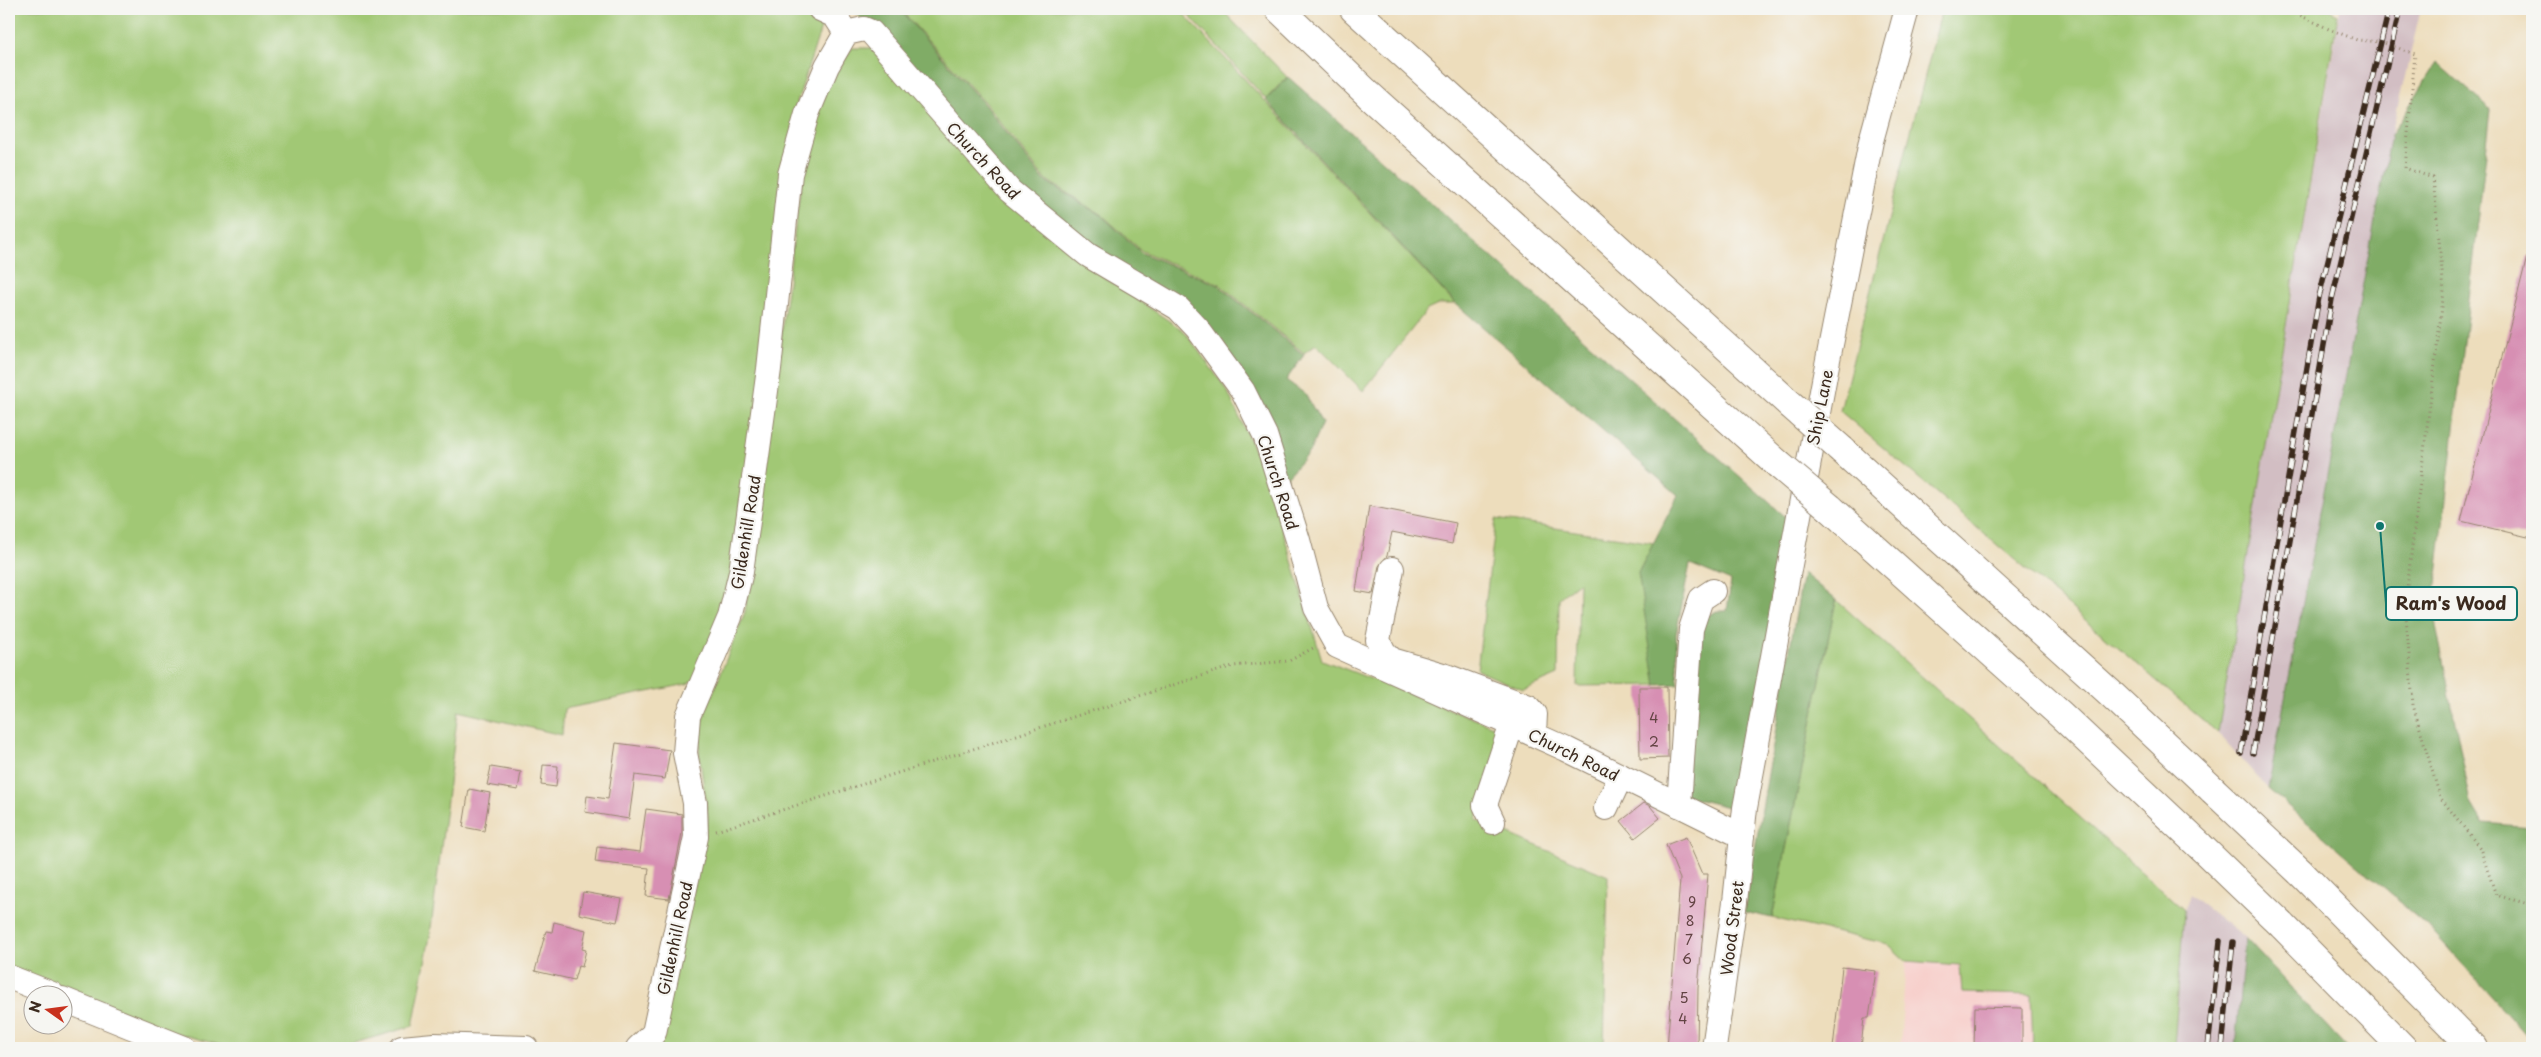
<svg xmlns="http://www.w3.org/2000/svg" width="2541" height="1057" font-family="'Playpen Sans',sans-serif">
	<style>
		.built { fill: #f7d0cc }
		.industrial { fill: #d2bec3 }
		.green { fill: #a1c874; stroke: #6e7949 }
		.forest { fill: #80ac66; stroke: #5e6b42 }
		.building { fill: #d78fb3 }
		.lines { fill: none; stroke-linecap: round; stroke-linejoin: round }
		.minor-casing { stroke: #94846d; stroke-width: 26 }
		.highway-casing { stroke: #94846d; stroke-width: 30 }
		.path { stroke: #94846d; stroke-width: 3; stroke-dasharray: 1 4; stroke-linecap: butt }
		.minor { stroke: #fff; stroke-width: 24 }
		.highway { stroke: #fff; stroke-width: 28 }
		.rail-casing { stroke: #3b2a1e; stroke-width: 5.5 }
		.rail { stroke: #f6f6f2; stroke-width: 4; stroke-dasharray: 11; stroke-linecap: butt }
		.highway-bridge-casing { stroke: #94846d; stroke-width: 30; stroke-linecap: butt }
		.highway-bridge { stroke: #fff; stroke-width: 28 }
		.labels { text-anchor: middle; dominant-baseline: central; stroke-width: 4.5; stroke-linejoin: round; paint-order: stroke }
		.number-label { font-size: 14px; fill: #624343 }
		.street-label { font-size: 16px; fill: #3b2a1e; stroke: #f6f6f2 }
		.leader { fill: none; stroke: #0f766e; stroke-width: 2 }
		.callout-dot { fill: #0f766e; stroke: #f6f6f2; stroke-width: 2 }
		.callout { fill: #f6f6f2; stroke: #0f766e; stroke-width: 2 }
		.callout-label { font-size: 18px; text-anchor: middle; font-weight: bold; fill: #3b2a1e }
	</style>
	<rect width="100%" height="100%" fill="#f6f6f2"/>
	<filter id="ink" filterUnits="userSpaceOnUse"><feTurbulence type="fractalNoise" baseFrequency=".02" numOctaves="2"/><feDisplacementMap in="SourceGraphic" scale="10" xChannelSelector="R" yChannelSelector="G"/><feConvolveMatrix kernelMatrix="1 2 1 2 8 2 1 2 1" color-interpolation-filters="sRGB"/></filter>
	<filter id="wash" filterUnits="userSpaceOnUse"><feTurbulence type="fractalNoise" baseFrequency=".0096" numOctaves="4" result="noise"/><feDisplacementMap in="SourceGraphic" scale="20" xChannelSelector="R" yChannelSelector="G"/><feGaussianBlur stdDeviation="1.12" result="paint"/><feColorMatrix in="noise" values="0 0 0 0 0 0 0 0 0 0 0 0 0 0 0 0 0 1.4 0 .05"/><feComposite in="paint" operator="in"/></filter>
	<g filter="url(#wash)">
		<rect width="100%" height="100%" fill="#edddbc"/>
		<polygon class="built" points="1906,961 1960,965 1962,993 2031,995 2033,1048 1900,1048"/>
		<g class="industrial">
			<polygon points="2340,9 2421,9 2391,135 2268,789 2218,733"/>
			<polygon points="2189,894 2245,938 2240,1048 2174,1048 2184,910"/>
		</g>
		<g class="green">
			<polygon points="9,9 827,9 797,102 805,112 739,572 703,674 687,684 564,709 562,735 458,711 430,936 413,1026 337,1048 231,1048 158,1028 9,970"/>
			<polygon points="900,9 1179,9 1455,304 1440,304 1427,310 1363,391 1316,344 1304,353 1219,284 1142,251 1102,215 1045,179 986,104"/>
			<polygon points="1183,9 1221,9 1287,77 1266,99"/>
			<polygon points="1942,9 2327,9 2338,14 2218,733 1840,411"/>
			<polygon points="852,48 875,48 1074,257 1184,331 1227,390 1267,479 1322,660 1506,731 1476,820 1608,876 1604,1048 656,1048 708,818 699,752 703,718 745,612 802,175 821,97"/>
			<polygon points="1496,519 1654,543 1640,569 1656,685 1577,686 1579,582 1559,598 1558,675 1523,690 1477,670"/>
			<polygon points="1836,600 2184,910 2174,1048 2033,1048 2031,995 1962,993 1960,965 1906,961 1888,944 1772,918"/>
		</g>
		<g class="forest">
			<polygon points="853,9 899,9 984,104 1044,180 1102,216 1142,253 1218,285 1304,355 1286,380 1305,394 1322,423 1310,451 1281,484 1198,326 1010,190"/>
			<polygon points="2437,62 2491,110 2433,610 2471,803 2483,823 2532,827 2532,1041 2428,926 2268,789 2391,135"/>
			<polygon points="1288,77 1796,526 1738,793 1728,807 1685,796 1702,618 1717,611 1727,611 1731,581 1690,564 1676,634 1678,684 1656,685 1638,573 1678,495 1456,304 1266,100"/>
			<polygon points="1803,573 1836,600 1772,918 1744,912"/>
			<polygon points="2245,938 2347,1048 2235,1048"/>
		</g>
		<g id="blocks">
			<g class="building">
				<polygon points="2527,257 2532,258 2532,538 2461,521"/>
				<polygon points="1369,506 1456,523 1452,544 1392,532 1387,556 1379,566 1373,594 1356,591"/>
				<polygon points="1639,687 1667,687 1668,758 1640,759"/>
				<polygon points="616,743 670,750 665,779 635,775 629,819 585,812 587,796 608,799"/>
				<polygon points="543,765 558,766 556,787 541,785"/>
				<polygon points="491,767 521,772 518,790 487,785"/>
				<polygon points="469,789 490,793 484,831 463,827"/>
				<polygon points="1644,803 1650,806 1660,818 1635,838 1621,821"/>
				<polygon points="646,809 682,814 682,833 669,899 646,896 649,868 595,862 597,847 640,852"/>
				<polygon points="1686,837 1702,874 1708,874 1698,988 1697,1048 1667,1048 1680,879 1666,845"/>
				<polygon points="583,892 622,899 617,922 579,914"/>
				<polygon points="554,922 586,930 582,949 586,950 582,967 578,966 574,980 535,971 546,931 552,932"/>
				<polygon points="1842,967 1876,971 1869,1018 1864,1018 1861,1048 1833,1048"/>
				<polygon points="1975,1007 2022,1008 2022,1048 1974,1048"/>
			</g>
		</g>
	</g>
	<g filter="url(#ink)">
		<use href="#blocks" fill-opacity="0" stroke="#94846d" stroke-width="1"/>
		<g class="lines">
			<defs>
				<g id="minor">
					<polyline points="820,9 835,16 846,33"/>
					<polyline points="1392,569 1378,640 1384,652 1392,660 1446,676 1529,707 1535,714 1534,734"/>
					<polyline points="1679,805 1691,629 1701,599 1713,591"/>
					<polyline points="1606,808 1621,776"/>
					<polyline points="1493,822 1485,805 1512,724"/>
					<polyline points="9,977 52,994"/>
					<polyline points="62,999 184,1048"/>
					<polyline points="402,1048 434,1045 526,1048"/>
					<polyline points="638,1048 654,1033 696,837 695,803 685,753 688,716 730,617 741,572 769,369 790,174 807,114 827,66 846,33 864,29 871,32 1010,191 1088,255 1178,308 1197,328 1243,391 1265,435 1298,540 1316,608 1337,646 1566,749 1742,836"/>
					<polyline points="1714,1048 1735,902 1745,808 1825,375 1871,141 1907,9"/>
				</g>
				<g id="highway">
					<polyline points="1279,9 1369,95 1778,464"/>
					<polyline points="1354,9 1791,405"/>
					<polyline points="1842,450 2109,692 2213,790"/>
					<polyline points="1830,508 2061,715 2200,846"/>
					<polyline points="2300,872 2474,1048"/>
					<polyline points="2282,925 2403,1048"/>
				</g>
			</defs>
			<use href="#minor" class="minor-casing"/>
			<use href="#highway" class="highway-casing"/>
			<g class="path">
				<polyline points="2287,9 2329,29 2357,40 2381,42 2415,54 2405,168 2433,178 2444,291 2405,603 2413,705 2440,797 2480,848 2496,895 2532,905"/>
				<polyline points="716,831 1233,666 1289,661 1315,647"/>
			</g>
			<use href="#minor" class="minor"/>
			<use href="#highway" class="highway"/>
			<defs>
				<g id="rail">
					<polyline points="2241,753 2319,297 2389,9"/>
					<polyline points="2253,753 2332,299 2400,9"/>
					<polyline points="2208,1048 2220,941"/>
					<polyline points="2222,1048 2233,942"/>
				</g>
			</defs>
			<use href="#rail" class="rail-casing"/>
			<use href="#rail" class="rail"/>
			<defs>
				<g id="highway-bridge">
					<polyline points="1791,405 1842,450"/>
					<polyline points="1778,464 1830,508"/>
					<polyline points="2213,790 2300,872"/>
					<polyline points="2200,846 2282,925"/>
				</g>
			</defs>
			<use href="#highway-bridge" class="highway-bridge-casing"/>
			<use href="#highway-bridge" class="highway-bridge"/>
		</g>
	</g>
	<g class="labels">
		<g class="number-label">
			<text x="1654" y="717">4</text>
			<text x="1654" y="741">2</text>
			<text x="1692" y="901">9</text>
			<text x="1690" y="920">8</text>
			<text x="1689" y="939">7</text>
			<text x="1687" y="958">6</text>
			<text x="1684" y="997">5</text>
			<text x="1683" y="1018">4</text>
		</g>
		<g class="street-label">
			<text transform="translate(984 160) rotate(47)">Church Road</text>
			<text transform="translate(1819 407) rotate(-79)">Ship Lane</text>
			<text transform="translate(1279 482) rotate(72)">Church Road</text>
			<text transform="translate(745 532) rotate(-81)">Gildenhill Road</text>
			<text transform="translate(1574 754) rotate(26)">Church Road</text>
			<text transform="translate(1731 928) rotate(-83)">Wood Street</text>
			<text transform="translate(674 938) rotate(-78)">Gildenhill Road</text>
		</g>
	</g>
	<path class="leader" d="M2380 526L2386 604"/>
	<circle class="callout-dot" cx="2380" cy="526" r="5"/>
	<rect class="callout" x="2386" y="587" width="131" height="33" rx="5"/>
	<g class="callout-label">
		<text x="2451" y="610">Ram's Wood</text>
	</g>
	<rect width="2541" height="1057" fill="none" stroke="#f6f6f2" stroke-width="30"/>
	<g transform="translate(48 1010) rotate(284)"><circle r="24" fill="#f6f6f2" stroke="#aba49d"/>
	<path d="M0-4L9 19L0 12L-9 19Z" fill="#c8321e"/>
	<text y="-8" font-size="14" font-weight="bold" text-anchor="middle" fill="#3b2a1e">N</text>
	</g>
</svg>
